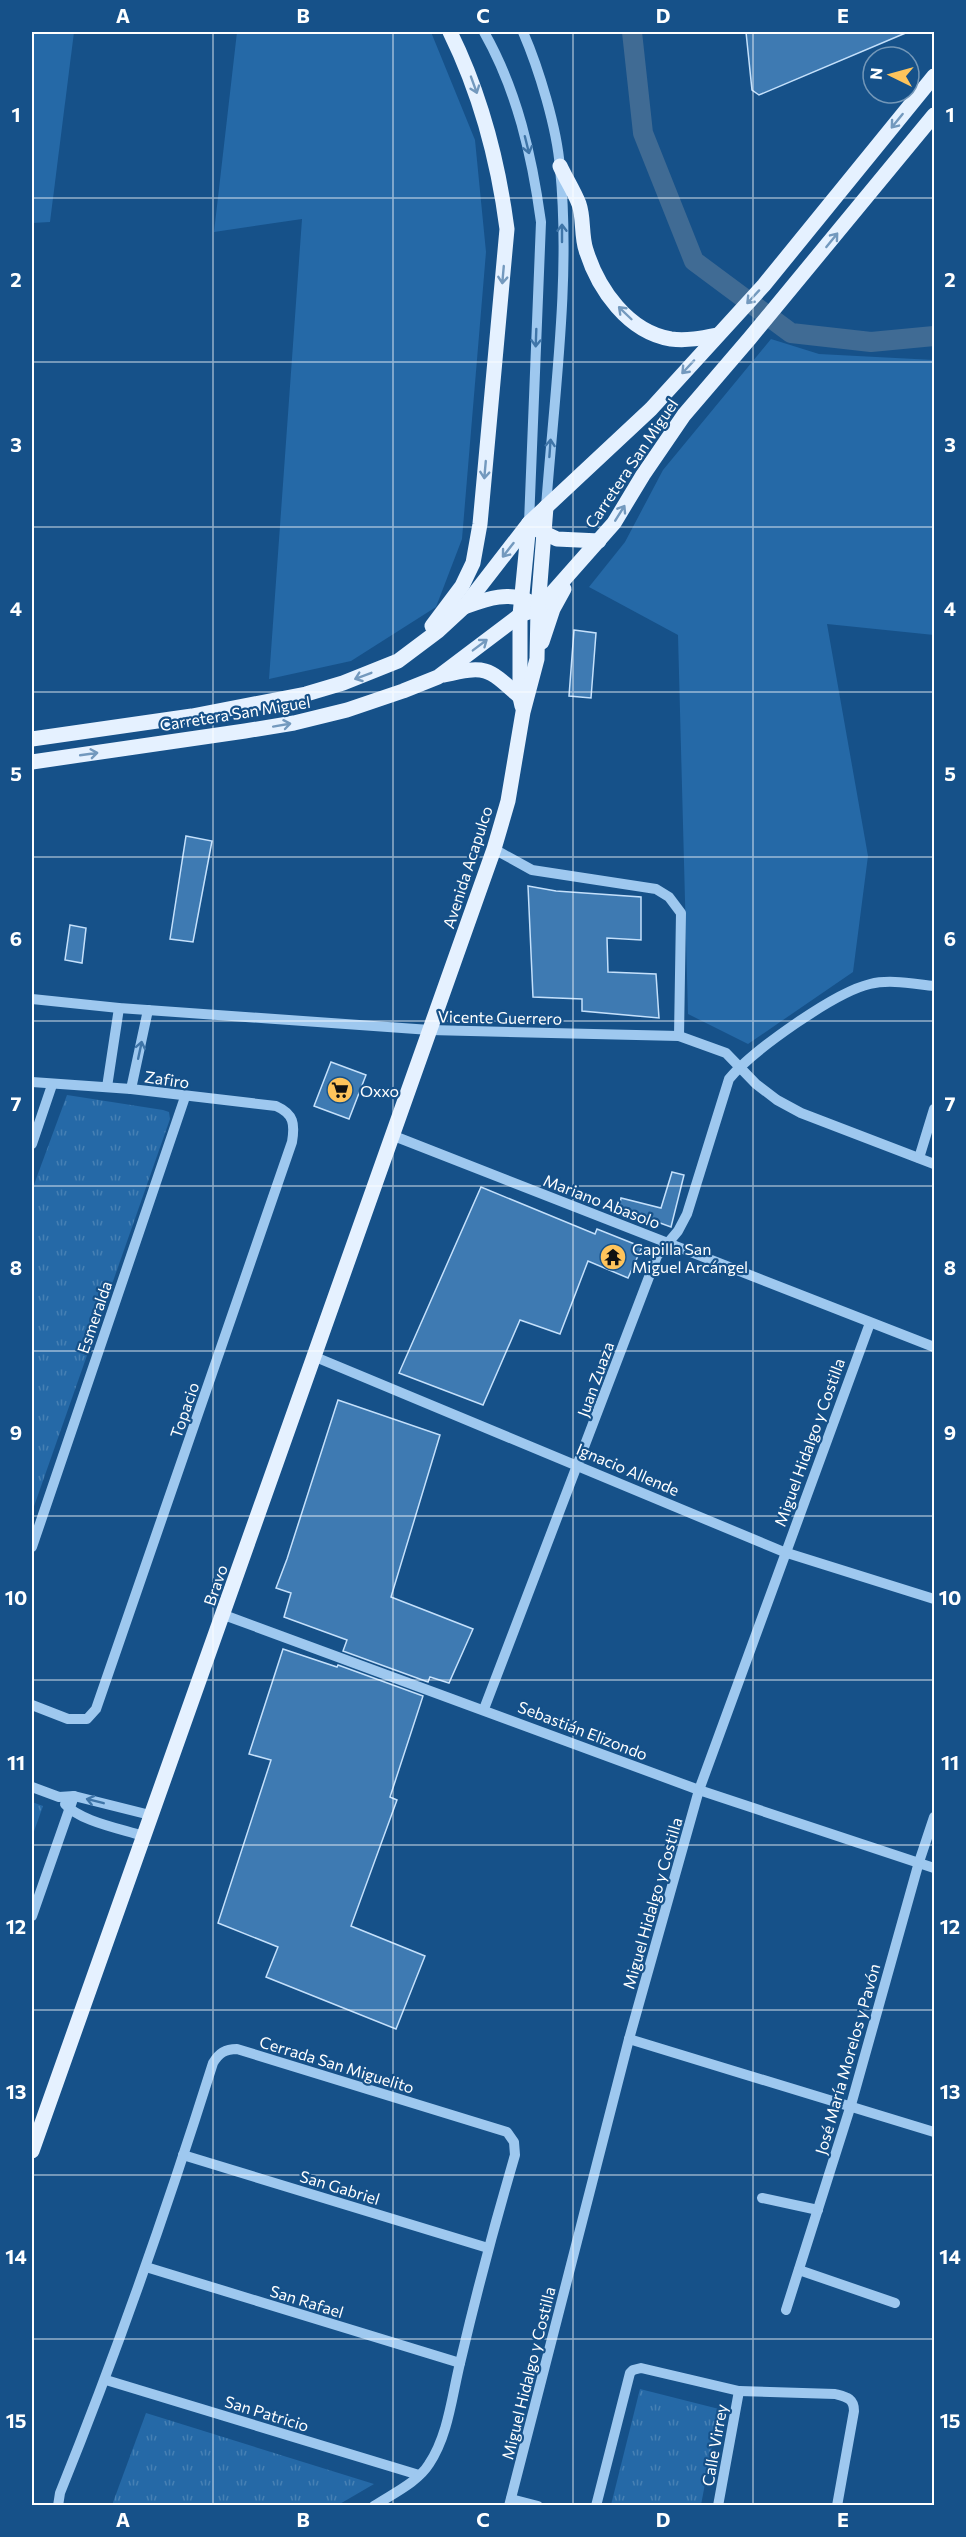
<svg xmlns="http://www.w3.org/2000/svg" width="966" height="2537" font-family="Commissioner,sans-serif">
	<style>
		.green { fill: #2569a7 }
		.park { fill: url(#park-tufts) }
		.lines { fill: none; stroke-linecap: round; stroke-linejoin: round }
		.canal { stroke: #406b94; stroke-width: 20 }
		.building { fill: #3e7ab2; stroke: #c4e0fb; stroke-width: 1.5 }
		.minor { stroke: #9ec8ef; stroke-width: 10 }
		.major { stroke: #e5f1ff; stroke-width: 15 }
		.oneway { stroke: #7399be }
		.oneway2 { stroke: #3f75a8 }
		.grid { fill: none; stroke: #fff; stroke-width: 1.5; stroke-opacity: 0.55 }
		.labels { text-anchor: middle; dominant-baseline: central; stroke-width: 4.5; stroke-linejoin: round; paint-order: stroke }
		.street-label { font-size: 16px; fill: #fff; stroke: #165189 }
		.poi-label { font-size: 16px; fill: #fff; stroke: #165189; text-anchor: start }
		.neatline { fill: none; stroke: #fff; stroke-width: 2 }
		.grid-label { font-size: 20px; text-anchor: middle; font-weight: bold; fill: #fff }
	</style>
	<defs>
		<pattern id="park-tufts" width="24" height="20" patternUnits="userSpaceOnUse" patternTransform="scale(1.5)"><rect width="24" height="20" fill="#2569a7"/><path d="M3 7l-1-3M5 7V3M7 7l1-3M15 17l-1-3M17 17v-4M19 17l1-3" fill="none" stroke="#4680b4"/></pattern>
	</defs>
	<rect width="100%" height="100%" fill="#165189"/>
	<g class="green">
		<polygon points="32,32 74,32 50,222 32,223"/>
		<polygon points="237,32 431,32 475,140 486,252 462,539 436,607 351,661 269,679 302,219 214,232"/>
		<polygon points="771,339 819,354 934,360 934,635 827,624 868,856 853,972 748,1044 688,1014 678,635 589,587 625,542 663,470"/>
	</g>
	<g class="park">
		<polygon points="67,1095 163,1110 169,1112 170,1119 32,1512 32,1190"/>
		<polygon points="32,1802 43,1806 32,1837"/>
		<polygon points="640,2389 719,2409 701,2505 611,2505"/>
		<polygon points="146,2413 374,2484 338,2505 112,2505"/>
	</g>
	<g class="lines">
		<polyline class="canal" points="632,32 643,133 694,261 791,333 871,342 934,336"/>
	</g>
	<g class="building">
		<polygon points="746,32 908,32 759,95 752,90"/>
		<polygon points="574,630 596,633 591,698 569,696"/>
		<polygon points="186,836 212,841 193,942 170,939"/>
		<polygon points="528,886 556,891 641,897 641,940 607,938 608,972 656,974 659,1018 582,1011 582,999 533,997"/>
		<polygon points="70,925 86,928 82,963 65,960"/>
		<polygon points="331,1062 366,1075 349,1119 314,1106"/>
		<polygon points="672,1172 684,1175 671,1227 619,1208 621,1198 661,1208"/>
		<polygon points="481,1187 595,1234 597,1229 642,1247 628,1278 588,1261 560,1334 520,1320 483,1405 399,1373"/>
		<polygon points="338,1400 440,1435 391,1597 473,1629 449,1683 430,1677 428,1682 343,1651 347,1640 284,1617 291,1593 276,1588 287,1559"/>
		<polygon points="283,1649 337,1667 338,1665 423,1696 390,1797 397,1800 351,1926 425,1956 396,2029 266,1977 278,1947 218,1923 271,1760 249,1754"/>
	</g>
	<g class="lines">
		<g class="minor">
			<path d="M484,32c33,58 48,124 57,190l-12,301"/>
			<path d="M523,32c16,37 34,96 37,136 11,110 -6,229 -14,339"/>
			<polyline points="494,849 532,870 656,889 669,897 681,913 679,1036"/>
			<polyline points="32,999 119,1008 430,1030 679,1036 726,1053 756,1084 777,1100 801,1113 934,1164"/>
			<path d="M32,1082l99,7 145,17c18,8 19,18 16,36l-196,567 -9,10h-19l-36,-14"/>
			<polyline points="107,1087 119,1008"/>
			<polyline points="131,1089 148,1010"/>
			<polyline points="394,1136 934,1347"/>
			<polyline points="32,1144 52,1085"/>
			<polyline points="919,1158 934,1109"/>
			<polyline points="313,1356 784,1552 934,1599"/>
			<polyline points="32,1547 185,1097"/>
			<polyline points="224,1615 699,1790 934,1868"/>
			<path d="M484,1709l173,-453 21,-25 9,-17 42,-135c23,-28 106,-87 141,-95 20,-5 44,0 64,2"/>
			<polyline points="32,1787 59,1797 74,1796 150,1815"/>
			<path d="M65,1804c14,17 57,25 78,32"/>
			<polyline points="32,1916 74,1796"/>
			<polyline points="629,2039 934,2132"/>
			<polyline points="183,2155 488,2248"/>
			<polyline points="762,2198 818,2210"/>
			<polyline points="146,2267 460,2363"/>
			<polyline points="799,2270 895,2303"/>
			<polyline points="786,2310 851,2105 919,1862 934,1817"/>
			<polyline points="106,2380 419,2475"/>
			<polyline points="511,2499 538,2506"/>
			<path d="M58,2506l2,-13c57,-141 107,-284 153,-430 6,-10 12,-14 24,-14l270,83 7,10 1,13c-20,68 -38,136 -54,204 -9,35 -12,75 -32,105 -11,18 -37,30 -55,42"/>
			<polyline points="509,2506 629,2039 699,1790 870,1323"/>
			<path d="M596,2506l34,-133 3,-3 8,-2 98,23 96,3c11,3 19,4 19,17l-17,95"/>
			<polyline points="718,2506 739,2391"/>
		</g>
		<g class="major">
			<path d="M560,166c6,13 14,25 19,38 5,14 2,31 7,46 12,39 42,82 85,89 16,2 31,-1 46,-4"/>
			<polyline points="536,529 557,539 599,541"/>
			<path d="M464,607c22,-8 46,-17 68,-4"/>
			<path d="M432,626l30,-40 11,-23 7,-39 27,-295c-9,-69 -26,-134 -57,-197"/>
			<polyline points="542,642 553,609 564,589"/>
			<path d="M444,675c43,-10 44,-7 76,22"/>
			<polyline points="522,706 520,697 520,615 529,523"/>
			<polyline points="32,739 192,716 306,694 343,683 398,661 438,631 464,607 529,523 651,409 764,285 934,76"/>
			<polyline points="32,762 245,731 294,723 347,710 403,691 438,677 520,615 538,609 614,523 643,475 684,415 750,338 934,115"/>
			<polyline points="32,2151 494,849 508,801 523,712 537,659 538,609 546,507"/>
		</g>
	</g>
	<defs><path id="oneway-shaft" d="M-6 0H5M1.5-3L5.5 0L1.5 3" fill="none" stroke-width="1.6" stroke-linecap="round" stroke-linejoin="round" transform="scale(1.5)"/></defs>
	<g class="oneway">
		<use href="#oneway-shaft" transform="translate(474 85) rotate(70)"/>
		<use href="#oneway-shaft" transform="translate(897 121) rotate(129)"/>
		<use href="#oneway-shaft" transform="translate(832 240) rotate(-51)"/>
		<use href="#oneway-shaft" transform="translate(503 275) rotate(95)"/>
		<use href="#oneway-shaft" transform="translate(753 297) rotate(133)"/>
		<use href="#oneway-shaft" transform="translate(625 313) rotate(-136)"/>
		<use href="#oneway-shaft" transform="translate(688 367) rotate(133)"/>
		<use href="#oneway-shaft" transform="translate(485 470) rotate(95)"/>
		<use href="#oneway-shaft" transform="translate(620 513) rotate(-58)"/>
		<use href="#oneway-shaft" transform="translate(508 550) rotate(128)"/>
		<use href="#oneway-shaft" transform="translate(480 645) rotate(-37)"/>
		<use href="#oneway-shaft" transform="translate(363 676) rotate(159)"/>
		<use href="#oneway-shaft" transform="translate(282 725) rotate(-10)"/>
		<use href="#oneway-shaft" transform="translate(89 754) rotate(-8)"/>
	</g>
	<g class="oneway2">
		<use href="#oneway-shaft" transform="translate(527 145) rotate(76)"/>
		<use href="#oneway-shaft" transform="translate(562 233) rotate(-90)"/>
		<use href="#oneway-shaft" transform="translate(536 338) rotate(92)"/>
		<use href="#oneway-shaft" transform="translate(550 448) rotate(-86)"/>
		<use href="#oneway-shaft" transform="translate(140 1050) rotate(-78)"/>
		<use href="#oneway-shaft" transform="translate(95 1801) rotate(-166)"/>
	</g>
	<path class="grid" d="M213,32v2474M393,32v2474M573,32v2474M753,32v2474M32,198h902M32,362h902M32,527h902M32,692h902M32,857h902M32,1021h902M32,1186h902M32,1351h902M32,1516h902M32,1680h902M32,1845h902M32,2010h902M32,2175h902M32,2339h902"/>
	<defs>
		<symbol id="supermarket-disc" viewBox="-11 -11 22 22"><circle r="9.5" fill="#ffc45b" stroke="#165189"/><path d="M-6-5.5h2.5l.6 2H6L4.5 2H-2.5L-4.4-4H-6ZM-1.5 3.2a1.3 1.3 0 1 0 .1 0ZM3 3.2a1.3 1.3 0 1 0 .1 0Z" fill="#111"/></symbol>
		<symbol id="temple-disc" viewBox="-11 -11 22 22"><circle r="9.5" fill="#ffc45b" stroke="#165189"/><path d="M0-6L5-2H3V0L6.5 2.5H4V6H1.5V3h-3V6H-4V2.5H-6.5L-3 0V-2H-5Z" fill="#111"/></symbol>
	</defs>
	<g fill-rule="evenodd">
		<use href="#supermarket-disc" x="325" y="1075" width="30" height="30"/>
		<use href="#temple-disc" x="598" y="1242" width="30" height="30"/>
	</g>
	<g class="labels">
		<g class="street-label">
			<text transform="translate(631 463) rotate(-56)">Carretera San Miguel</text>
			<text transform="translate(235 713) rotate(-9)">Carretera San Miguel</text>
			<text transform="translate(467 867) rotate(-72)">Avenida Acapulco</text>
			<text transform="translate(500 1017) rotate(1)">Vicente Guerrero</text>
			<text transform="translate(167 1079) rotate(8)">Zafiro</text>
			<text transform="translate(602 1201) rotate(21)">Mariano Abasolo</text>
			<text transform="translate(94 1317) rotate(-71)">Esmeralda</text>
			<text transform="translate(595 1379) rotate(-70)">Juan Zuaza</text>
			<text transform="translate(184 1410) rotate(-71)">Topacio</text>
			<text transform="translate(809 1442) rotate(-70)">Miguel Hidalgo y Costilla</text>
			<text transform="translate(628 1469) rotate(23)">Ignacio Allende</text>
			<text transform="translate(215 1585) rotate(-71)">Bravo</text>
			<text transform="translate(583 1730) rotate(21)">Sebastián Elizondo</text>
			<text transform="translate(652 1903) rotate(-74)">Miguel Hidalgo y Costilla</text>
			<text transform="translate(847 2059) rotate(-74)">José María Morelos y Pavón</text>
			<text transform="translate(337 2064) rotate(17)">Cerrada San Miguelito</text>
			<text transform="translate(340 2187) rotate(17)">San Gabriel</text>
			<text transform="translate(307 2301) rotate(17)">San Rafael</text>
			<text transform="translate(528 2373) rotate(-76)">Miguel Hidalgo y Costilla</text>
			<text transform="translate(267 2413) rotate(17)">San Patricio</text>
			<text transform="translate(714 2445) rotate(-80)">Calle Virrey</text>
		</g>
		<g class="poi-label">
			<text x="360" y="1090">Oxxo</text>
			<text x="632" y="1248">Capilla San<tspan x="632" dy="18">Miguel Arcángel</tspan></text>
		</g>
	</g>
	<rect width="966" height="2537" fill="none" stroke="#165189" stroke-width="66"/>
	<g transform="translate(891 75) rotate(275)"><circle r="28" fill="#165189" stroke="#7397b8" stroke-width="1.5"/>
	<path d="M0-4.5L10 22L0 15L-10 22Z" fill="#ffc45b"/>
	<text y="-9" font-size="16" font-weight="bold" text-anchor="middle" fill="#ffffff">N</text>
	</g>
	<rect x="33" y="33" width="900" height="2471" class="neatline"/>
	<g class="grid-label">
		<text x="123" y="23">A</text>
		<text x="303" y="23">B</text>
		<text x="483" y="23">C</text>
		<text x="663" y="23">D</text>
		<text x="843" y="23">E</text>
		<text x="16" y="122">1</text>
		<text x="950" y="122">1</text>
		<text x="16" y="287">2</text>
		<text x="950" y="287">2</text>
		<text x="16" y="452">3</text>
		<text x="950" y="452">3</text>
		<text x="16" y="616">4</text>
		<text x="950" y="616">4</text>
		<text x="16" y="781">5</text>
		<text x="950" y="781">5</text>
		<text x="16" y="946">6</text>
		<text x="950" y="946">6</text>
		<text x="16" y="1111">7</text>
		<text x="950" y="1111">7</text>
		<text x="16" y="1275">8</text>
		<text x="950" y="1275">8</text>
		<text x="16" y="1440">9</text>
		<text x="950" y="1440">9</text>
		<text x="16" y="1605">10</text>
		<text x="950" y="1605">10</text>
		<text x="16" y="1770">11</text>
		<text x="950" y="1770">11</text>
		<text x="16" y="1934">12</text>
		<text x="950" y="1934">12</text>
		<text x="16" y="2099">13</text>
		<text x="950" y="2099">13</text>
		<text x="16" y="2264">14</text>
		<text x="950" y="2264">14</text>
		<text x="16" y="2428">15</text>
		<text x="950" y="2428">15</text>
		<text x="123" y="2527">A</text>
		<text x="303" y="2527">B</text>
		<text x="483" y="2527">C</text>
		<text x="663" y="2527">D</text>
		<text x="843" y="2527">E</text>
	</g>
</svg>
